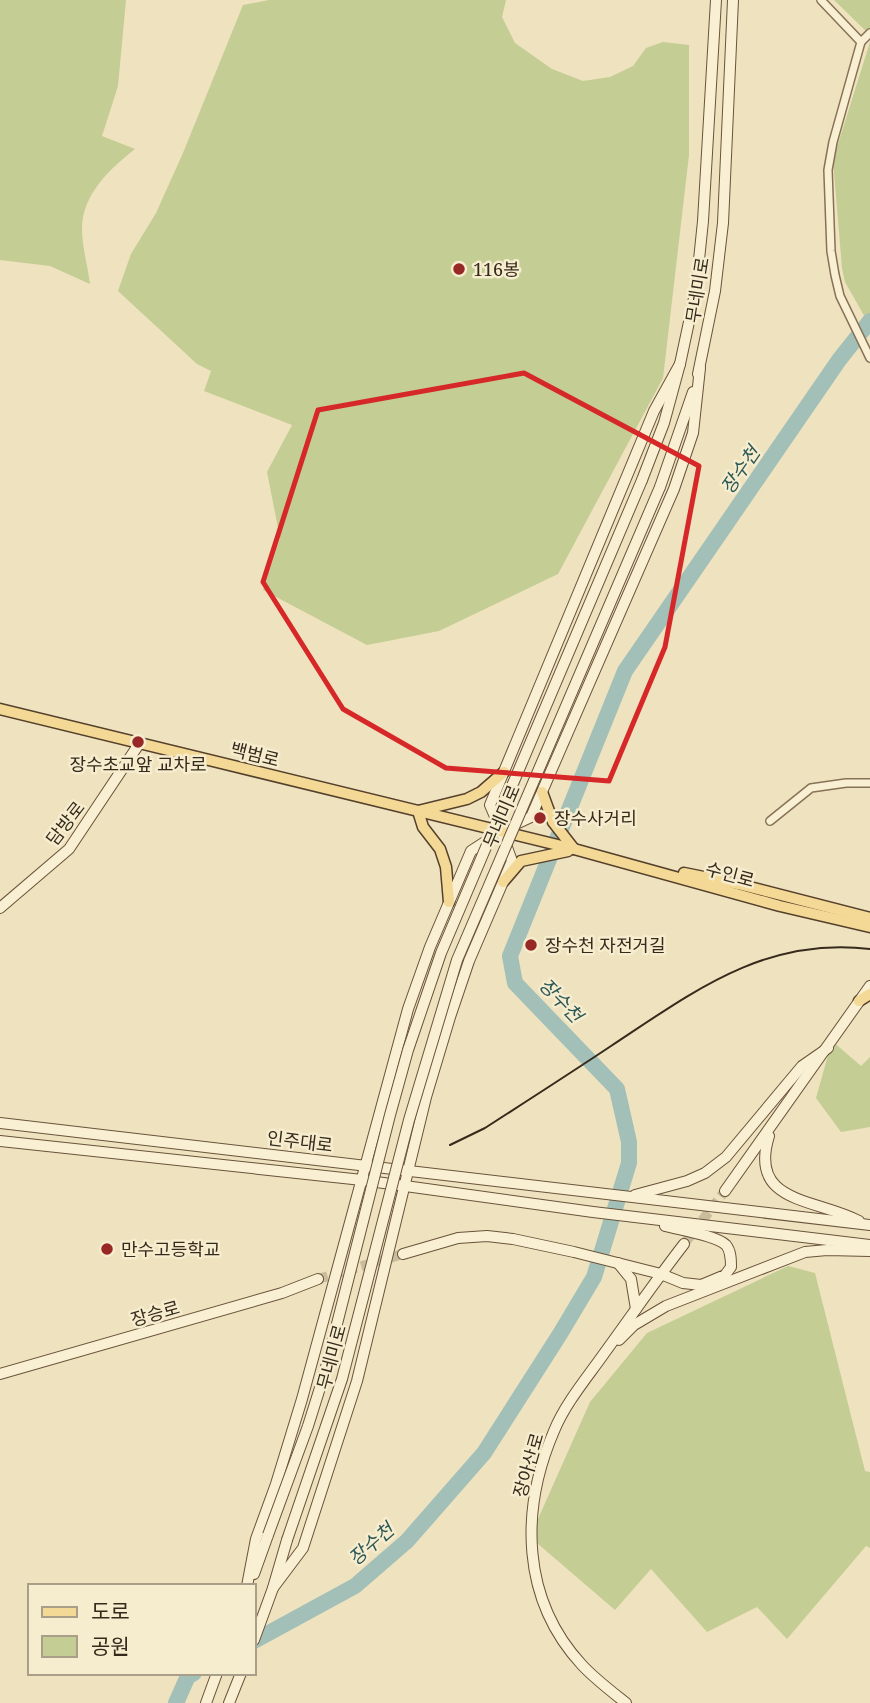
<svg xmlns="http://www.w3.org/2000/svg" width="870" height="1703" font-family="'Noto Serif','Noto Sans KR',serif">
	<style>
		.green { fill: #c4cd93 }
		.lines { fill: none; stroke-linecap: round; stroke-linejoin: round }
		.river { stroke: #a2c0b8; stroke-width: 16 }
		.secondary-tunnel { stroke: #cabd9e; stroke-width: 10; stroke-dasharray: 10 5; stroke-linecap: butt }
		.street-casing { stroke: #877257; stroke-width: 10 }
		.secondary-casing { stroke: #69533a; stroke-width: 12 }
		.primary-casing { stroke: #55402c; stroke-width: 13 }
		.street { stroke: #f9efd2; stroke-width: 7 }
		.secondary { stroke: #f9efd2; stroke-width: 10 }
		.primary { stroke: #f3d995; stroke-width: 10 }
		.tram { stroke: #362a1c; stroke-width: 2 }
		.secondary-bridge-casing { stroke: #69533a; stroke-width: 12; stroke-linecap: butt }
		.secondary-bridge { stroke: #f9efd2; stroke-width: 10 }
		.marked { fill: none; stroke: #d62828; stroke-width: 5; stroke-linejoin: round }
		.poi-dot { fill: #982826; stroke: #f6ecce; stroke-width: 2.5 }
		.labels { text-anchor: middle; dominant-baseline: central; stroke-width: 5; stroke-linejoin: round; paint-order: stroke }
		.poi-label { font-size: 18px; fill: #362a1c; stroke: #f6ecce; text-anchor: start }
		.street-label { font-size: 18px; fill: #362a1c; stroke: #f6ecce }
		.water-label { font-size: 19px; font-style: italic; fill: #2b5755; stroke: #f6ecce }
	</style>
	<rect width="100%" height="100%" fill="#efe2bf"/>
	<g class="green">
		<path d="M0,0h126l-8,86 -16,50 33,13c-25,20 -53,45 -53,80 0,18 6,38 8,55l-40,-18 -50,-6z"/>
		<polygon points="269,0 506,0 502,17 515,43 552,69 583,81 610,77 633,66 646,48 663,42 689,45 689,155 663,378 558,574 439,631 367,645 263,590 280,538 267,472 292,425 204,391 211,371 197,364 118,291 131,254 156,213 183,153 243,5"/>
		<polygon points="834,0 870,0 870,35"/>
		<polygon points="870,42 870,326 845,282 842,268 833,160"/>
		<polygon points="832,1041 861,1066 870,1057 870,1127 841,1132 816,1098"/>
		<polygon points="788,1266 815,1273 865,1471 870,1472 870,1548 866,1546 787,1639 757,1607 707,1632 651,1569 615,1610 530,1537 590,1402 647,1333"/>
	</g>
	<g class="lines">
		<g class="river">
			<polyline points="254,1641 355,1586 407,1541 484,1453 560,1334 594,1277 629,1163 629,1142 617,1089 515,983 510,956 625,671 839,360 870,321"/>
			<polyline points="176,1703 188,1676 194,1673"/>
		</g>
		<g class="secondary-tunnel">
			<polyline points="684,1244 725,1191"/>
			<polyline points="318,1279 403,1254"/>
		</g>
		<defs>
			<g id="street">
				<polyline points="821,0 861,42 833,142 828,170 831,251 835,275 840,296 870,358"/>
				<polyline points="861,42 870,33"/>
				<polyline points="770,821 811,788 846,783 870,783"/>
			</g>
			<g id="secondary">
				<polyline points="698,374 715,291 723,223 733,0"/>
				<polyline points="642,480 664,423 680,364 696,289 703,221 716,0"/>
				<polyline points="660,487 693,392"/>
				<polyline points="499,826 490,805 654,411 680,364"/>
				<polyline points="0,908 69,849 139,744"/>
				<polyline points="0,1123 870,1225"/>
				<path d="M769,1136c-21,68 46,62 90,85"/>
				<polyline points="0,1141 362,1180 593,1212 870,1245"/>
				<polyline points="725,1191 870,986"/>
				<polyline points="635,1195 687,1181 705,1173 726,1157 802,1066 828,1048"/>
				<path d="M403,1254l55,-16 29,-2 26,3 61,13 87,22 22,9 18,2 24,-10 6,-8c0,-7 0,-16 -5,-22 -11,-10 -46,-15 -61,-19"/>
				<polyline points="618,1263 631,1279 636,1309"/>
				<polyline points="619,1340 634,1325 666,1306 805,1252 827,1250 870,1251"/>
				<polyline points="0,1374 282,1293 318,1279"/>
				<polyline points="254,1574 268,1535"/>
				<polyline points="247,1586 256,1539 276,1484 302,1399 408,1009 430,947 471,851 491,838"/>
				<polyline points="273,1588 303,1548 357,1381 426,1097 450,1017 469,961 512,861 501,831 531,817 674,489 693,433 700,368"/>
				<polyline points="254,1640 273,1588 287,1540"/>
				<polyline points="206,1703 217,1673"/>
				<polyline points="229,1703 241,1673"/>
				<path d="M626,1703c-15,-12 -31,-24 -44,-38 -61,-66 -62,-155 -28,-234 11,-27 32,-52 49,-76 27,-37 53,-75 81,-111"/>
			</g>
			<g id="primary">
				<polyline points="0,709 574,849 780,906 870,927"/>
				<polyline points="542,792 553,822 574,849"/>
				<polyline points="684,873 738,884 870,918"/>
				<polyline points="503,882 521,861 568,851"/>
				<polyline points="449,902 446,867 440,849 423,827 418,811 467,799 481,792 504,772"/>
				<polyline points="859,1001 870,994"/>
			</g>
		</defs>
		<use href="#street" class="street-casing"/>
		<use href="#secondary" class="secondary-casing"/>
		<use href="#primary" class="primary-casing"/>
		<use href="#street" class="street"/>
		<use href="#secondary" class="secondary"/>
		<use href="#primary" class="primary"/>
		<path class="tram" d="M450,1145l35,-17c42,-27 84,-54 126,-82 82,-54 154,-110 259,-97"/>
		<defs>
			<g id="secondary-bridge">
				<polyline points="268,1535 308,1426 324,1375 390,1115 408,1050 441,953 642,480"/>
				<polyline points="287,1540 342,1379 409,1120 457,960 660,487"/>
			</g>
		</defs>
		<use href="#secondary-bridge" class="secondary-bridge-casing"/>
		<use href="#secondary-bridge" class="secondary-bridge"/>
	</g>
	<path class="marked" d="M524,373l175,93 -34,181 -56,134 -163,-13 -103,-59 -80,-127 55,-172z"/>
	<g class="poi-dot">
		<circle cx="459" cy="269" r="7"/>
		<circle cx="138" cy="742" r="7"/>
		<circle cx="540" cy="818" r="7"/>
		<circle cx="531" cy="945" r="7"/>
		<circle cx="107" cy="1249" r="7"/>
	</g>
	<g class="labels">
		<g class="poi-label">
			<text x="473" y="269">116봉</text>
			<text x="138" y="764" text-anchor="middle">장수초교앞 교차로</text>
			<text x="554" y="818">장수사거리</text>
			<text x="545" y="945">장수천 자전거길</text>
			<text x="121" y="1249">만수고등학교</text>
		</g>
		<g class="street-label">
			<text transform="translate(697 290) rotate(-81)">무네미로</text>
			<text transform="translate(255 754) rotate(14)">백범로</text>
			<text transform="translate(501 816) rotate(-67)">무네미로</text>
			<text transform="translate(65 823) rotate(-52)">담방로</text>
			<text transform="translate(730 874) rotate(15)">수인로</text>
			<text transform="translate(300 1141) rotate(7)">인주대로</text>
			<text transform="translate(155 1313) rotate(-16)">장승로</text>
			<text transform="translate(331 1357) rotate(-75)">무네미로</text>
			<text transform="translate(528 1465) rotate(-74)">장아산로</text>
		</g>
		<g class="water-label">
			<text transform="translate(740 470) rotate(-55)">장수천</text>
			<text transform="translate(561 1000) rotate(46)">장수천</text>
			<text transform="translate(371 1544) rotate(-41)">장수천</text>
		</g>
	</g>
	<rect x="28" y="1584" width="228" height="91" fill="#f6ecce" stroke="#a99e87" stroke-width="2"/>
	<rect x="42" y="1607" width="35" height="10" fill="#f3d995" stroke="#a99e87" stroke-width="2"/>
	<text x="91" y="1619" font-size="21" fill="#362a1c">도로</text>
	<rect x="42" y="1636" width="35" height="21" fill="#c4cd93" stroke="#a99e87" stroke-width="2"/>
	<text x="91" y="1654" font-size="21" fill="#362a1c">공원</text>
</svg>
